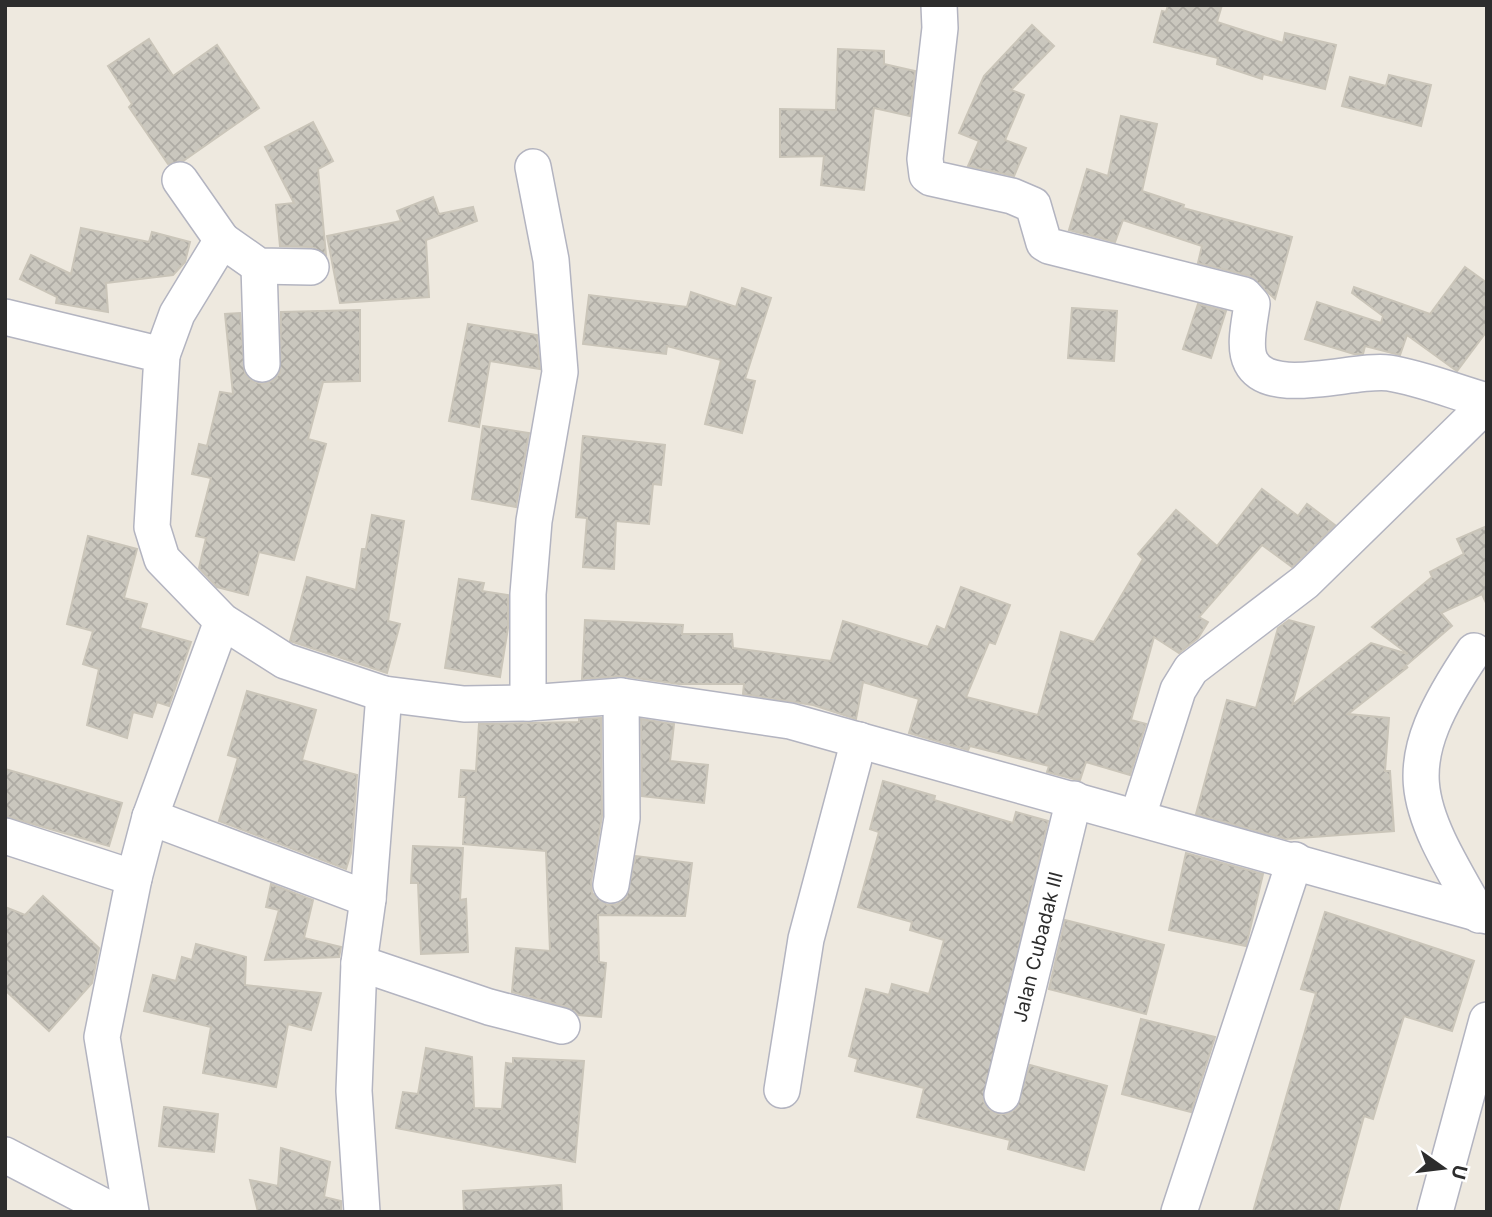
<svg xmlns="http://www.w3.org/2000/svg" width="1492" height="1217" font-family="Inter,sans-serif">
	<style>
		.building { fill: url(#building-cross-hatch); stroke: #cac5b9; stroke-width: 2 }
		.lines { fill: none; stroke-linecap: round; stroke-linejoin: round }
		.minor-casing { stroke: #b3b4c0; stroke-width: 38 }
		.minor { stroke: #fff; stroke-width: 35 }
		.labels { text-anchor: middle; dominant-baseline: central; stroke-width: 6; stroke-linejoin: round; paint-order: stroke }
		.street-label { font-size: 19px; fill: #2d2d2d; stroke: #fff }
	</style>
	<defs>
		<pattern id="building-cross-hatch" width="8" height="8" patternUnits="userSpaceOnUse" patternTransform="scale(1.75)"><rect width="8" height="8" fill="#cac7be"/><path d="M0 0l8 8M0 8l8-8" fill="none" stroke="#aeaba4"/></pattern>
	</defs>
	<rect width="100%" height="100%" fill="#eee9df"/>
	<g class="building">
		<polygon points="1168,5 1222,5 1217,22 1283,43 1285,33 1336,45 1325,89 1263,74 1262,79 1217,64 1218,58 1154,42 1162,11 1166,12"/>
		<polygon points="1032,25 1054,46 1011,90 1024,95 1005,140 1026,148 1014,176 968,166 979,141 959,133 984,76"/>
		<polygon points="149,39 173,76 217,45 259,108 183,161 168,164 129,107 132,104 108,66"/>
		<polygon points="838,49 884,51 884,64 915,71 910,116 874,108 864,190 821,185 824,156 780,157 780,109 836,110"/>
		<polygon points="1389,75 1431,85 1421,126 1342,106 1350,77 1386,86"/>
		<polygon points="1121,116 1157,124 1142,191 1184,205 1183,208 1292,237 1275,299 1250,276 1198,263 1202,246 1123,220 1115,242 1069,230 1087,169 1108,176"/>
		<polygon points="313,122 333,161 318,169 326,255 312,247 280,246 276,205 294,203 265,147"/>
		<polygon points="433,197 439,214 473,207 477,221 426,240 429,297 340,303 327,236 401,221 397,211"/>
		<polygon points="81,228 149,242 152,232 190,242 185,262 173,275 106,283 108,312 56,303 57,297 20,279 31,255 71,274"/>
		<polygon points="1465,267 1487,283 1487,331 1457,371 1407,335 1400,355 1365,346 1363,354 1354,354 1305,339 1317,302 1381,323 1383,316 1352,293 1354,287 1430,314"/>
		<polygon points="742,288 771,298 745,379 755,381 742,433 705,424 721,360 667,346 666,354 583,344 589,295 687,307 691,292 736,307"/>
		<polygon points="1198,304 1226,311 1211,358 1183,349"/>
		<polygon points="1072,308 1117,311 1114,361 1068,358"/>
		<polygon points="360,310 360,381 323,382 308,439 326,444 294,560 259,552 248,595 217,587 199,568 206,538 196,536 211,478 192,474 199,444 207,446 220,392 233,394 225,314 240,313 245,374 252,381 262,384 272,381 280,373 281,312"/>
		<polygon points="468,324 537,335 540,369 490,361 479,427 449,421"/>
		<polygon points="483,426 529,433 516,507 472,499"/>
		<polygon points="583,436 665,445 661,485 653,484 649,524 616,521 614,569 583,567 587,518 576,517"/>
		<polygon points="1262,489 1298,516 1307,504 1335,525 1292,567 1262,545 1199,617 1208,622 1198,638 1179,653 1154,637 1131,720 1146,724 1130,775 1086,762 1080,780 1074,779 1047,772 1049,766 970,746 968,750 909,733 919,699 863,682 856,719 813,705 743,694 744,684 679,684 622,676 582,679 585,620 683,625 682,634 732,634 733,648 831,661 843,621 928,647 937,626 945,630 961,587 1010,605 995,644 989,642 966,697 1038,715 1061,632 1094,642 1143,559 1138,554 1176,510 1217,546"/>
		<polygon points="372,515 404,521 388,621 400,624 387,673 290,641 307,577 356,590 362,549 366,549"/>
		<polygon points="1487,526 1487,605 1482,594 1441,613 1452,626 1403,668 1408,667 1348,714 1389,718 1385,771 1390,771 1394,831 1286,839 1196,814 1227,700 1256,708 1278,628 1289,620 1314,627 1292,705 1371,643 1408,654 1372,627 1432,577 1430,572 1464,554 1457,539"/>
		<polygon points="88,536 137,549 124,598 147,604 140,628 191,642 169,706 157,702 152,717 133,712 127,738 87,725 99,669 83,664 93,631 67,624"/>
		<polygon points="459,579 484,583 482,591 508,595 508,628 500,677 445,668"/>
		<polygon points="247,691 316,710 302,760 357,775 351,853 346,869 219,821 238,758 228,755"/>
		<polygon points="601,718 602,816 591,882 592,893 607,905 617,904 626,898 636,856 692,863 685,916 598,915 599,962 606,963 601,1017 578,1015 567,1007 512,992 516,948 550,951 546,851 463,844 466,797 459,797 461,770 476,771 479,724 579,722 579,719"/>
		<polygon points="641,719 674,724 670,761 708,765 704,803 642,796"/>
		<polygon points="5,769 122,803 109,846 5,816"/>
		<polygon points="883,781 935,796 934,800 1013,823 1016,812 1048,821 983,1100 988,1109 997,1114 1007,1114 1016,1109 1030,1065 1107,1086 1084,1170 1008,1149 1010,1140 917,1117 924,1088 855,1071 858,1059 849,1056 866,989 889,995 892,984 929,994 944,940 910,930 912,922 858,907 879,832 870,829"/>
		<polygon points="413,846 463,848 460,900 466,899 468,952 421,954 418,883 411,883"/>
		<polygon points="1186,853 1263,874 1246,946 1169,930"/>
		<polygon points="271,884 313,900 304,938 341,947 339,957 265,960 279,910 266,907"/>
		<polygon points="43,896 99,948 92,983 49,1031 5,990 5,907 25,915"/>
		<polygon points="1325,912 1474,961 1452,1031 1404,1016 1373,1119 1364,1116 1338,1212 1253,1212 1316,993 1301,989"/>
		<polygon points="1065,920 1164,945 1146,1014 1049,989"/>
		<polygon points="196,944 246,957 245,985 321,993 311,1030 288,1024 276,1087 203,1073 211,1027 144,1011 153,975 176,981 182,957 192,960"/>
		<polygon points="1141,1019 1215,1037 1191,1112 1122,1094"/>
		<polygon points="426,1048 472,1057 474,1108 502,1109 506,1063 513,1064 513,1058 584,1061 575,1162 396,1128 403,1092 418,1094"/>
		<polygon points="164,1107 218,1114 214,1152 159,1146"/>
		<polygon points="281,1148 330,1162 324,1197 341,1201 341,1212 258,1212 250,1180 278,1186"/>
		<polygon points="561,1185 562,1212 464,1212 463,1191"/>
	</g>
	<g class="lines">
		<defs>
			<g id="minor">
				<path d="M939,5l1,23 -15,131 2,16 4,3 81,18 21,9 11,38 5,3 195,49 8,9c-2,16 -9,43 -1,58 19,37 104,6 138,11 32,5 66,19 98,28"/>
				<polyline points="180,180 222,240"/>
				<polyline points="259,266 262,364"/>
				<polyline points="5,317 162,355 152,527 162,559 222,621 285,661 384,694 464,704 528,703 621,696 790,721 1487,916"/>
				<polyline points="162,355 177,314 222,240 259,266 311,267"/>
				<path d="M1474,651c-80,118 -62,148 5,264"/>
				<polyline points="528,703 528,594 534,521 560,372 551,260 533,167"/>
				<polyline points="1138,816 1178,690 1191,669 1305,582 1487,404"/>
				<polyline points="150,817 368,899"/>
				<polyline points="5,836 134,878"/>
				<polyline points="611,885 622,818 621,696"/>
				<polyline points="359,963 489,1007 562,1026"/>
				<polyline points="782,1090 806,939 859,740"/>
				<polyline points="1002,1095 1074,799"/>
				<polyline points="5,1155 115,1212"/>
				<polyline points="131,1212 102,1037 134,878 150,817 222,621"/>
				<polyline points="362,1212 354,1091 359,963 368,899 384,694"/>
				<polyline points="1179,1212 1295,860"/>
				<polyline points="1435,1212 1487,1020"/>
			</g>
		</defs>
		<use href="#minor" class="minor-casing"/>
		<use href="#minor" class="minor"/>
	</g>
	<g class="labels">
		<g class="street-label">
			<text transform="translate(1038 947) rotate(-76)">Jalan Cubadak III</text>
		</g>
	</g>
	<rect width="1492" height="1217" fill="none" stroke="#2d2d2d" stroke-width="14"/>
	<g transform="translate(1443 1168) rotate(104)" stroke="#ffffff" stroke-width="5" paint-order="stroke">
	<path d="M0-5L12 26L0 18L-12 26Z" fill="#2d2d2d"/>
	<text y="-10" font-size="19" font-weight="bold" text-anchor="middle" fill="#2d2d2d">U</text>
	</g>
</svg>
